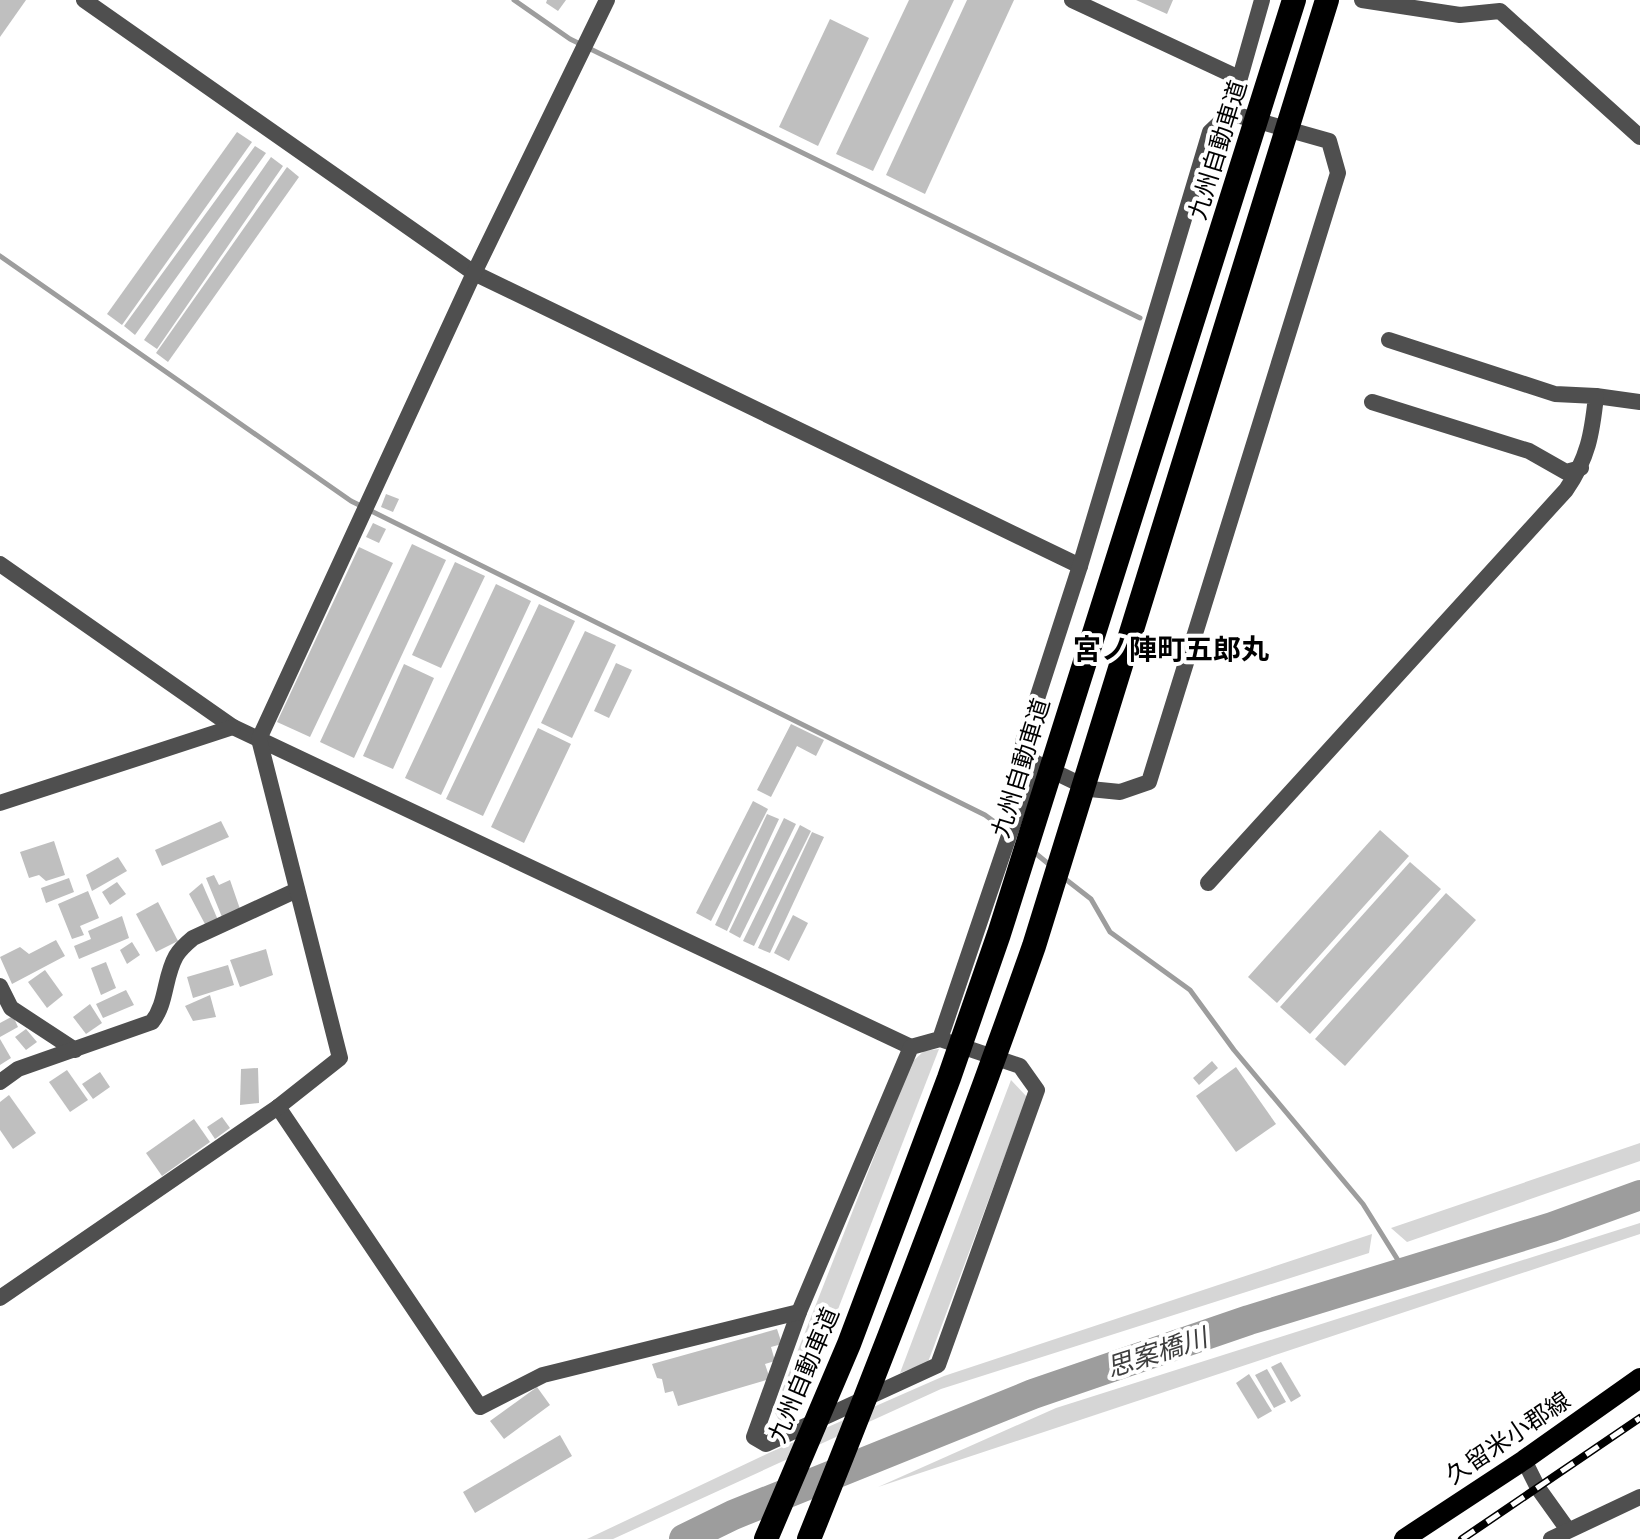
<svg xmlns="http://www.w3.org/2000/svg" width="1640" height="1539" font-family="'Nunito Sans','Noto Sans JP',sans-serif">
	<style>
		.green { fill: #d6d6d6 }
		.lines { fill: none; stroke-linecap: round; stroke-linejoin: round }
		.stream { stroke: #9d9d9d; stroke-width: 5 }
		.river { stroke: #9d9d9d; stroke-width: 30 }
		.building { fill: #bfbfbf }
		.street { stroke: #4f4f4f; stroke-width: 16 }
		.primary { stroke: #000; stroke-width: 20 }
		.highway { stroke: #000; stroke-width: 24 }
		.rail-casing { stroke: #000; stroke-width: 8 }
		.rail { stroke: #fff; stroke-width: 5; stroke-dasharray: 15; stroke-linecap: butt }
		.labels { text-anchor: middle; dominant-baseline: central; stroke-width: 8; stroke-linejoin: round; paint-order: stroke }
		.street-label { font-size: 24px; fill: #000; stroke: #fff }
		.water-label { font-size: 26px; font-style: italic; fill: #3e3e3e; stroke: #fff }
		.quarter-label { font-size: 28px; font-weight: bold; fill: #000; stroke: #fff }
	</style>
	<rect width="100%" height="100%" fill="#fff"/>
	<g class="green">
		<polygon points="939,1049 795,1420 780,1422 774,1411 911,1063 924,1051"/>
		<polygon points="1011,1080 1027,1097 928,1362 900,1373"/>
		<polygon points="1640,1143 1640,1161 1407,1242 1391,1228"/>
		<polygon points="1640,1223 1640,1234 878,1487 1056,1408"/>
		<polygon points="1372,1234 1369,1253 941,1389 613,1539 587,1539 771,1452 944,1376"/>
	</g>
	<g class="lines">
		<g class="stream">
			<polyline points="514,0 570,39 1140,318"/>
			<polyline points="0,256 351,501 985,815 1007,831"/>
			<polyline points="1034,852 1051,866"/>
			<polyline points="1064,878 1091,899 1110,932 1190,990 1234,1050 1363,1204 1406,1273"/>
		</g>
		<polyline class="river" points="684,1539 733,1515 1033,1394 1249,1320 1552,1227 1640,1195"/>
	</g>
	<g class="building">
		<polygon points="0,0 26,0 0,37"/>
		<polygon points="547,0 566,0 558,11 546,3"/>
		<polygon points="909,0 954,0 873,171 836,154"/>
		<polygon points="967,0 1014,0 925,194 886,175"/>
		<polygon points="1136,0 1173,0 1167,14"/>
		<polygon points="830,19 869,38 818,146 779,127"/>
		<polygon points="237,132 252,142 122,325 107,314"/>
		<polygon points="255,146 266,153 135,335 124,326"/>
		<polygon points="271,157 283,166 157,349 144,340"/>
		<polygon points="287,167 299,177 168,362 156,353"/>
		<polygon points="386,494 399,499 393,512 381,507"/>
		<polygon points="373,523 386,529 379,543 366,537"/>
		<polygon points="412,544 446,560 354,758 320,742"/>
		<polygon points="359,547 393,563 310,737 277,722"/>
		<polygon points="455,562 485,576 441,668 412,655"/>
		<polygon points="496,584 531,601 441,795 405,778"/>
		<polygon points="539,604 575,621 483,816 446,799"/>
		<polygon points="585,631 616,645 572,738 541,723"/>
		<polygon points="616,663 632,670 609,718 594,711"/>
		<polygon points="404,664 434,678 393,769 363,756"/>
		<polygon points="791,724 824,740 816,756 797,746 771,797 757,790"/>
		<polygon points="538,728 571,744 524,843 491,827"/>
		<polygon points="753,801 768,809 711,921 696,913"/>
		<polygon points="767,814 779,819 727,931 715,925"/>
		<polygon points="784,818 796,824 740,938 729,932"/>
		<polygon points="221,821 229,837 162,866 155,850"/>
		<polygon points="800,825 811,831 754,946 743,941"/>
		<polygon points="1380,830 1409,856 1277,1003 1248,977"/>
		<polygon points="812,832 824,837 770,953 758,948"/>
		<polygon points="54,841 65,875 46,881 39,875 29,878 20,852"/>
		<polygon points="118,857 127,871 92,891 86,875"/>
		<polygon points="1410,862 1441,889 1310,1034 1280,1007"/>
		<polygon points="214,875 219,885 230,880 240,909 222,917 206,878"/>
		<polygon points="69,878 74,892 46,903 41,888"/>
		<polygon points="117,882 126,894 110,905 102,892"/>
		<polygon points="202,883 218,920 206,926 189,894"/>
		<polygon points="88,891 99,918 80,926 84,935 72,939 58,904"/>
		<polygon points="1446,893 1476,920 1345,1066 1315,1039"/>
		<polygon points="158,902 178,941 156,952 136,914"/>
		<polygon points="793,915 808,923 789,961 774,953"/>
		<polygon points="122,916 129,938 79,959 74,946 91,939 88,931"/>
		<polygon points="56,940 65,956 12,984 0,957 20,947 29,954"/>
		<polygon points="132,942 140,955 127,964 120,950"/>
		<polygon points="266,949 273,975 240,987 230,960"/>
		<polygon points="106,962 116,988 101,995 91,968"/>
		<polygon points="228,965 234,985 193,998 187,977"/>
		<polygon points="45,970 63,995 47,1008 28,982"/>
		<polygon points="126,990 134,1005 103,1018 96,1004"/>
		<polygon points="210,995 216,1017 193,1021 185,1006"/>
		<polygon points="90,1004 102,1023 86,1034 73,1017"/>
		<polygon points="13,1016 18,1027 0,1037 0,1023"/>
		<polygon points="26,1029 37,1042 26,1050 15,1037"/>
		<polygon points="0,1039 11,1058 0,1065"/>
		<polygon points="1212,1061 1218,1068 1199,1085 1193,1078"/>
		<polygon points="1236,1067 1276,1124 1236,1152 1196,1096"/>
		<polygon points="258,1068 259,1103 240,1105 241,1069"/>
		<polygon points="67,1070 88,1100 70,1112 49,1082"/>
		<polygon points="100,1072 110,1087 93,1099 82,1084"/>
		<polygon points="9,1095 36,1133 13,1149 0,1130 0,1102"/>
		<polygon points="222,1117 230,1128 215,1139 207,1127"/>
		<polygon points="194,1119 210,1142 162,1176 146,1153"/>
		<polygon points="777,1329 782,1344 771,1347 775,1361 765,1364 770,1379 678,1406 673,1391 665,1393 662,1379 657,1378 652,1364"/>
		<polygon points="1281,1362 1301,1396 1291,1402 1271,1367"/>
		<polygon points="1267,1369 1286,1402 1274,1408 1255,1375"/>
		<polygon points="1249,1374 1272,1411 1258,1419 1236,1383"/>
		<polygon points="537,1387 550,1405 504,1439 490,1421"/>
		<polygon points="560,1435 572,1456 475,1513 463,1492"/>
	</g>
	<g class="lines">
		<g class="street">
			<polyline points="84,0 474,273 1080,566"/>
			<polyline points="1072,0 1239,78"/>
			<polyline points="1362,0 1460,15 1500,11 1640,137"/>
			<polyline points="1230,113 1329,141 1338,173 1149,782 1120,792 1090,789 1034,762 1023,742 1080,566 1210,132 1230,113 1262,0"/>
			<polyline points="1596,396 1640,402"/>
			<polyline points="1372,402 1529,451 1566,472 1581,468"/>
			<polyline points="0,564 233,727 911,1047"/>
			<polyline points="0,803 233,727"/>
			<path d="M1208,883l358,-393c22,-32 26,-56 30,-94l-41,-2 -166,-54"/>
			<polyline points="0,986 11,1008 75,1050"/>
			<polyline points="940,1039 1020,1066 1037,1090 938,1365 766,1444 754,1437 799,1312 911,1047 940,1039 1034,762"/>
			<path d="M0,1082l18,-13 134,-47c15,-19 12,-45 24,-66 4,-7 11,-13 17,-18l104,-48"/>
			<polyline points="278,1107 480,1407 543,1375 799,1312"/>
			<polyline points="0,1298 278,1107 340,1058 259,739 474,273 607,0"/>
			<polyline points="1524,1460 1538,1488 1568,1530"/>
			<polyline points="1551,1539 1640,1497"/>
		</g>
		<polyline class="primary" points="1404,1539 1524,1460 1640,1378"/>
		<g class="highway">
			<polyline points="766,1539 849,1344 949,1078 999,934 1294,0"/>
			<path d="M809,1539c79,-196 155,-394 225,-593l293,-946"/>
		</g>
		<defs>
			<polyline id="rail" points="1462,1539 1640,1418"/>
		</defs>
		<use href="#rail" class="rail-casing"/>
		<use href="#rail" class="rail"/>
	</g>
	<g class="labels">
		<g class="street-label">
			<text transform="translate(1218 150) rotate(-73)">九州自動車道</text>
			<text transform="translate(1021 768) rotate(-73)">九州自動車道</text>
			<text transform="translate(804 1375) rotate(-67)">九州自動車道</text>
			<text transform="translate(1508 1438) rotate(-34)">久留米小郡線</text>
		</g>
		<g class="water-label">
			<text transform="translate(1157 1353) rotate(-18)">思案橋川</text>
		</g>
		<g class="quarter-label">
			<text x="1171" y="650">宮ノ陣町五郎丸</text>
		</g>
	</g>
</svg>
